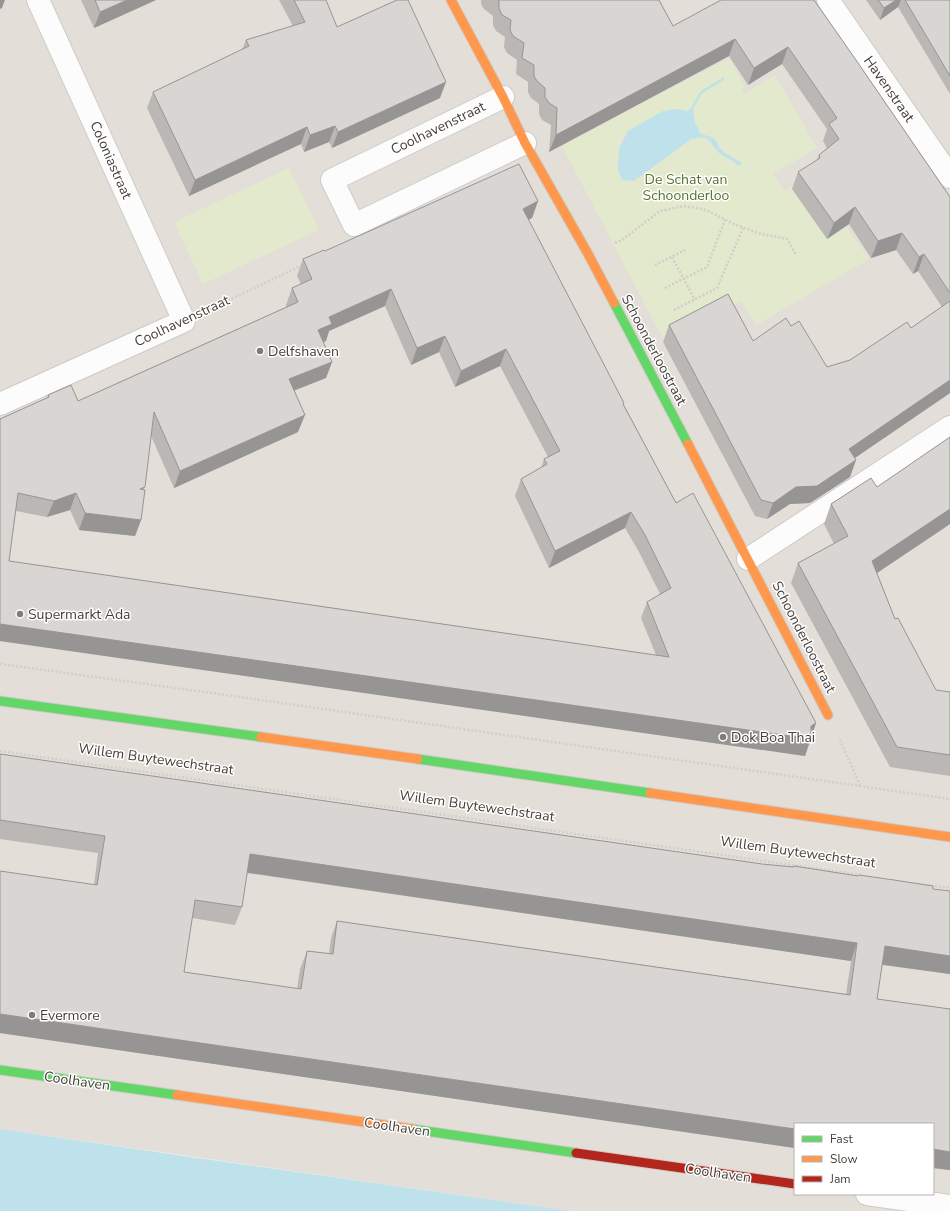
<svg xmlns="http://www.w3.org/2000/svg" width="950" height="1211" font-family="'Nunito Sans',sans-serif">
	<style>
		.residential { fill: #e3dfd8; fill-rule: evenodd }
		.green { fill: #e2e9cc }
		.water { fill: #bee1ec }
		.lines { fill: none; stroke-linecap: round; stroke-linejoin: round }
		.street-casing { stroke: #cecbc8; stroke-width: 24 }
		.fast-casing { stroke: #d0cbc4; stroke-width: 11 }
		.slow-casing { stroke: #d0cbc4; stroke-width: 11 }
		.jam-casing { stroke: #d0cbc4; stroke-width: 11 }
		.path { stroke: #d1cecb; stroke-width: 2.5; stroke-dasharray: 2 2; stroke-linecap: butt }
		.street { stroke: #fdfcfc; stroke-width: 22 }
		.fast { stroke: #63d668; stroke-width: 9 }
		.slow { stroke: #ff974d; stroke-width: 9 }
		.jam { stroke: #b3261e; stroke-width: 9 }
		.wall { fill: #bab7b5; fill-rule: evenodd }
		.shaded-wall { fill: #979593 }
		.building { fill: #d8d5d2; stroke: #979593; fill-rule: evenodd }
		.poi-dot { fill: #827c76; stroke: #fff; stroke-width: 1.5 }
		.labels { text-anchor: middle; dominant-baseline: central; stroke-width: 3; stroke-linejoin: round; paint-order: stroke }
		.street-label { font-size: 14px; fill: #463e37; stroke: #fff }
		.park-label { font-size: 14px; fill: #53742e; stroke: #fff }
		.poi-label { font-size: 14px; fill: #463e37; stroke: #fff; text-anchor: start }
	</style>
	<rect width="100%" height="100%" fill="#f0eeeb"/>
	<path class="residential" d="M0,0h950v1211h-379l-571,-82zM795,1124h138v70h-138z"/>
	<g class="green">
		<polygon points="725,60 731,61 745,87 741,90 743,94 775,75 817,148 773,174 784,191 812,176 869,259 756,325 741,301 663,339 562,146"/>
		<polygon points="289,168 319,230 203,284 174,222"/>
	</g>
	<g class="water">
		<path d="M724,77v3l-22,13 -9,16 2,14 6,11 10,3 5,3 3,7 6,6 17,10 -3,3c-6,-6 -11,-7 -17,-11 -14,-10 -8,-22 -31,-16l-57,42 -12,-1 -4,-11 1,-21 9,-17 35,-20 14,-2 10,2 4,-3 10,-17z"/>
		<polygon points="0,1129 197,1158 571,1211 0,1211"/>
	</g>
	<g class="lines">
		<defs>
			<g id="street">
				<polyline points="828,0 950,177"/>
				<polyline points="503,97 332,180 354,225 525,143"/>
				<polyline points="0,404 184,321 38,0"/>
				<polyline points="748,559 950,427"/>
				<polyline points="867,1194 950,1206"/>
			</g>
			<g id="fast">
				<polyline points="614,303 688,444"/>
				<polyline points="0,701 261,737"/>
				<polyline points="418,759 650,793"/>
				<polyline points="0,1070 177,1095"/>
				<polyline points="412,1129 576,1153"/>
			</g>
			<g id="slow">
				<polyline points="451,0 503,97 525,143 587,252 614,303"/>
				<polyline points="688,444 828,715"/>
				<polyline points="261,737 418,759"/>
				<polyline points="650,793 950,837"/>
				<polyline points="177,1095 412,1129"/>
			</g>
			<polyline id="jam" points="576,1153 795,1184"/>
		</defs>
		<use href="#street" class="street-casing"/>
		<use href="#fast" class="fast-casing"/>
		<use href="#slow" class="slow-casing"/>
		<use href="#jam" class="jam-casing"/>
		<g class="path">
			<polyline points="615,243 622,240 660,211 685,206 706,210 734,224 761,234 787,239 796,255"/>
			<polyline points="672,257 695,300"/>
			<polyline points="655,265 687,249"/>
			<polyline points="665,288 707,267 725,220"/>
			<polyline points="210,309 303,265"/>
			<polyline points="674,310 717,288 743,228"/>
			<polyline points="0,664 212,693 950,799"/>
			<polyline points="840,740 860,785"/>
			<polyline points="0,751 861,875"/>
			<polyline points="911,883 950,888"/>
		</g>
		<use href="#street" class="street"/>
		<use href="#fast" class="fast"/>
		<use href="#slow" class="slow"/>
		<use href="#jam" class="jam"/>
	</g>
	<g class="wall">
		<polygon points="81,0 156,0 94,28"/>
		<polygon points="279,0 325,0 337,27 440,98 332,148 329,142 304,152 301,144 189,196 147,108 153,92 242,50 246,40 293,26"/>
		<polygon points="481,0 659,0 673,26 814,0 950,197 950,393 855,458 856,460 850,477 810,503 790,504 767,519 755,516 663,342 669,325 753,341 791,326 827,367 850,360 911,328 942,307 918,271 913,274 896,250 871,258 849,224 827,239 792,189 798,172 817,160 819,155 827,148 823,141 827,129 782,64 748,85 729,56 549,152 551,125 542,120 539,114 539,104 531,98 528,92 528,82 516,74 517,60 507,53 504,47 505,37 496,31 493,25 493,16 484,9 481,4"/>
		<polygon points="866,0 950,0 950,94 898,7 880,20"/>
		<path d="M538,201l-6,17 -4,2 96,183v2l52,98 140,220 -11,33 -805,-115v-222l47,-21 1,-3 30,6 208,-94v-2l6,-17 9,-4 -4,-8 6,-17 22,-8zM385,306l26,59 28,-13 16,35 45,-21 48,91 -4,2 -3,9 -20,11 -6,17 34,72 76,-40 14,24 21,42 -13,8 -6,16 15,37 -647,-94 7,-50 31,6 23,-7 9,20 56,6 6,-16 3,-30 7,-54 23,52 124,-56 -4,-41 32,-13 6,-16 -9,-20 3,-1 3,-10z"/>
		<polygon points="877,487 950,524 877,573 895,619 936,690 950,692 950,776 890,767 791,583 798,563 834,544 824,524 831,504"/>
		<path d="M0,754l762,110 32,3v-1l139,23 17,85 -68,-9 -5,34 73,10v161l-17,-2v-44h-138v24l-795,-115v-162l94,14 4,-32 -98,-14zM247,873l604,88 -5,33 -509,-73 -6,17 -2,16 -22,-3 -7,18 -3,20 -113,-17 8,-54 43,7 7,-18z"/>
	</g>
	<g class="shaded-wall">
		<polygon points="0,0 5,0 2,8 0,9"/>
		<polygon points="127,0 156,0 94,28 100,12"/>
		<polygon points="896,0 901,0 898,7 880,20 884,8"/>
		<polygon points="735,39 729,56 549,152 556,135"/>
		<polygon points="788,47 782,64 748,85 754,68"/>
		<polygon points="446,82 440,98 332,148 338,132"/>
		<polygon points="335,126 329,142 304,152 310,135"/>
		<polygon points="307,127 301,144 189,196 195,180"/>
		<polygon points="538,201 532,218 516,226 523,209"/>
		<polygon points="855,207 849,224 827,239 834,223"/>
		<polygon points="902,233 896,250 871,258 878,241"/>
		<polygon points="924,254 918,271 913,274 919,257"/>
		<polygon points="391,289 385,306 329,331 326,341 312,347 318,330 329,317"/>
		<polygon points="445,336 439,352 411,365 417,348"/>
		<polygon points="506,349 500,366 455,387 461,371"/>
		<polygon points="332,362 326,378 282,395 289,379"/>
		<polygon points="950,380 950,393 843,466 849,449"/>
		<polygon points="305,415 298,432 174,488 180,471"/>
		<polygon points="856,460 850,477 810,503 790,504 767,519 773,503 796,487"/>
		<polygon points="76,493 70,510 47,517 54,501"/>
		<polygon points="950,509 950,524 865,581 872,561"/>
		<polygon points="631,512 625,528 549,568 555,551"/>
		<polygon points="85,513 141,520 135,536 79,530"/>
		<polygon points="0,624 811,726 816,723 805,756 0,641"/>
		<polygon points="250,854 857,943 851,961 243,872"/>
		<polygon points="885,946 950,956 950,974 878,964"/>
		<polygon points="0,1014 795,1129 795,1148 0,1033"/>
		<polygon points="933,1149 950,1152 950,1170 933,1168"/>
	</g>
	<g class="building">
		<polygon points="95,0 127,0 100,12"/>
		<polygon points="294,0 326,0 337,27 397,0 408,0 446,82 338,132 335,126 310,135 307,127 195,180 153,92 249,46 246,40 305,22"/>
		<polygon points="499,0 659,0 673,26 721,0 814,0 856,60 950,197 950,293 924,254 919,257 902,233 878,241 855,207 834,223 798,172 820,158 819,155 839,139 829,124 837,118 788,47 754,68 735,39 556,135 557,108 549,103 545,97 545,88 537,81 534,76 534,65 522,58 524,43 513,36 510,30 511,20 502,15 499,8"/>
		<polygon points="878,0 896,0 884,8"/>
		<polygon points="905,0 950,0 950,76"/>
		<path d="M519,164l19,37 -15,8 101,194 -1,1 53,99 17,-10 123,230 -5,3v13l-811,-115v-205l49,-22 -1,-2 23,-10 7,16 220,-99 -6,-14 20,-9 -9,-20 21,-9 1,1zM391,289l26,59 28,-12 16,35 45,-22 54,102 -16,8 3,5 -26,15 34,72 76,-39 14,23 26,53 -24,14 22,55 -660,-96 9,-68 36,8 22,-8 9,20 56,7 4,-30 -5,-1 5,-2 9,-75 26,59 125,-56 -16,-36 43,-17 -14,-32 14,-6 -3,-7z"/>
		<polygon points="728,294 753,341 786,318 791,326 799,321 827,367 850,360 907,322 911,328 950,301 950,380 849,449 856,460 817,486 796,487 773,503 761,500 669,325"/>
		<polygon points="950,437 950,509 872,561 895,619 898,618 936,690 950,692 950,755 897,747 798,563 848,536 831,504 871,478 877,487"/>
		<path d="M0,754l762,110 32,3v-1l64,10 1,-1 35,5 39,6v3l17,2v65l-65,-10 -8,53 73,10v143l-17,-3v-25h-138v5l-795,-115v-143l97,14 8,-49 -105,-16zM250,854l607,89 -7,52 -513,-74 -4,33 -26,-3 -6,38 -117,-17 11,-72 47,7z"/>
	</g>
	<g class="poi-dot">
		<circle cx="260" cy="351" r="4"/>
		<circle cx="20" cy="614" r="4"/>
		<circle cx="723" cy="737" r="4"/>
		<circle cx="32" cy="1015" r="4"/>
	</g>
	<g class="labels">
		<g class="street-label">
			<text transform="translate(889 89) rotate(55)">Havenstraat</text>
			<text transform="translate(438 128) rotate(-26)">Coolhavenstraat</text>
			<text transform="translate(111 160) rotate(66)">Coloniastraat</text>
			<text transform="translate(182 321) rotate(-25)">Coolhavenstraat</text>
			<text transform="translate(654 350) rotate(62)">Schoonderloostraat</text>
			<text transform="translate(804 637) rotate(63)">Schoonderloostraat</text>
			<text transform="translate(156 759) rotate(8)">Willem Buytewechstraat</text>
			<text transform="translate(477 806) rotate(8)">Willem Buytewechstraat</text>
			<text transform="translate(798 852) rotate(8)">Willem Buytewechstraat</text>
			<text transform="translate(77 1081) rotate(8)">Coolhaven</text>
			<text transform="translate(397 1127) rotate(8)">Coolhaven</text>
			<text transform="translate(718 1173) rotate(8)">Coolhaven</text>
		</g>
		<g class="park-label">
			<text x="686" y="179">De Schat van<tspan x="686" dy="16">Schoonderloo</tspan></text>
		</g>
		<g class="poi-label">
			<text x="268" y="351">Delfshaven</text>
			<text x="28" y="614">Supermarkt Ada</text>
			<text x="731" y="737">Dok Boa Thai</text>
			<text x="40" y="1015">Evermore</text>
		</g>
	</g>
	<rect x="794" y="1123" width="140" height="72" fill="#ffffff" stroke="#b5b2af"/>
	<rect x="802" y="1136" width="20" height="6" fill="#63d668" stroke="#b5b2af"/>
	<text x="830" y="1143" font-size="12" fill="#463e37">Fast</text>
	<rect x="802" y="1156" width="20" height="6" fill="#ff974d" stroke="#b5b2af"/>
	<text x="830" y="1163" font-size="12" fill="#463e37">Slow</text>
	<rect x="802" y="1176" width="20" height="6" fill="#b3261e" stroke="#b5b2af"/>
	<text x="830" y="1183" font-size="12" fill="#463e37">Jam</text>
</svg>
